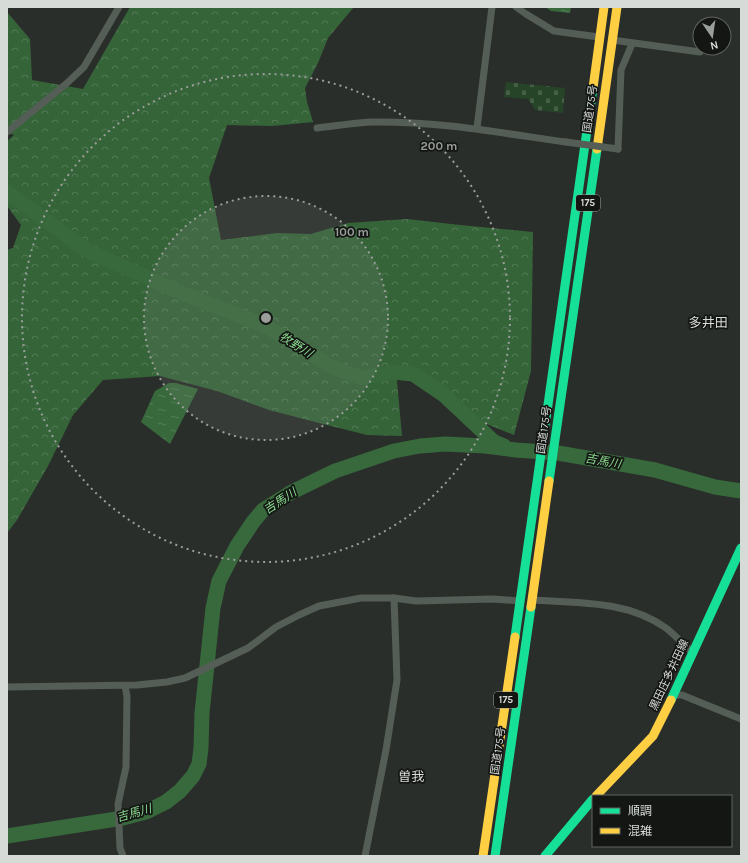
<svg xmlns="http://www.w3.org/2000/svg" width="748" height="863" font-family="Karla,'Noto Sans JP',sans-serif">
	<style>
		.forest { fill: url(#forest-crowns) }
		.cemetery { fill: url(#cemetery-stones) }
		.water { fill: url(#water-ripples) }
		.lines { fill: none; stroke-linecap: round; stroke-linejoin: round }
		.river { stroke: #38693c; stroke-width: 15 }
		.street { stroke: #555e56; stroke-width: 7 }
		.fast { stroke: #16e098; stroke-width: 9 }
		.slow { stroke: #ffcf43; stroke-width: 9 }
		.street-bridge { stroke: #555e56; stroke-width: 7 }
		.ring { fill: none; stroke: #9a9e9a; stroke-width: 2; stroke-dasharray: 2 4 }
		.labels { text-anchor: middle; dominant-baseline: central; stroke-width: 3.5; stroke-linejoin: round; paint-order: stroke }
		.shield { fill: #131613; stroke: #9ca09c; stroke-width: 1 }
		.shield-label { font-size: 10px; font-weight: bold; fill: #d7dbd7 }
		.street-label { font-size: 11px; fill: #d7dbd7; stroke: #131613 }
		.water-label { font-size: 12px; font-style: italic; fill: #8ad78e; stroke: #131613 }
		.quarter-label { font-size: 13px; fill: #d7dbd7; stroke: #131613 }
		.centre { fill: #9a9e9a; stroke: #131613; stroke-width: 2 }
		.ring-label { font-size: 12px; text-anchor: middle; font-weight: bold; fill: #9a9e9a; stroke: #131613; stroke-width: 3.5; stroke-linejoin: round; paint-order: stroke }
	</style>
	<defs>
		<pattern id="forest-crowns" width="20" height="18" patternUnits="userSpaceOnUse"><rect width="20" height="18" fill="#356439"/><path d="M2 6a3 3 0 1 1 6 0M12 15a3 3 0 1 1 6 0" fill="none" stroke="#527a55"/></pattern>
		<pattern id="cemetery-stones" width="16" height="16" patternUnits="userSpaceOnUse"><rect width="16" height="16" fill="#264428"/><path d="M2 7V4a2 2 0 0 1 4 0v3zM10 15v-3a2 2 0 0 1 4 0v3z" fill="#455e46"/></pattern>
		<pattern id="water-ripples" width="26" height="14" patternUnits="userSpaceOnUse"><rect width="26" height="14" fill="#38693c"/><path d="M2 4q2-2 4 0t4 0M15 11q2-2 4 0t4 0" fill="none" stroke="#547e57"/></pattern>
	</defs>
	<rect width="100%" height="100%" fill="#2a2e2a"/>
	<polygon class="forest" points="130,7 354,7 328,38 318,63 305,88 307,102 313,122 272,126 227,125 209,178 221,240 277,233 311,234 348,223 407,219 460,225 533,232 531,371 514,435 462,414 430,385 396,370 402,436 367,435 327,425 269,410 217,391 160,376 103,380 73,415 48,466 17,520 7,533 7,250 13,248 21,225 7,206 7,141 14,135 7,132 7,12 30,39 32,80 83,89"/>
	<polygon class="cemetery" points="506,82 565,88 563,113 535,110 528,99 504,97"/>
	<g class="water">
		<polygon points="545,7 571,7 570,13 551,11"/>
		<polygon points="169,383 176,383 198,389 170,444 141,422 155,391"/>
	</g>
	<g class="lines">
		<g class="river">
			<polyline points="7,192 88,251 184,294 266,326 330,366 362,378 393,372 413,374 444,395 494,442 504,446"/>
			<polyline points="7,836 123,818 146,812 166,802 180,791 193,776 199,764 201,748 202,713 213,608 219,581 237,546 253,522 263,510 290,493 335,471 394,451 420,446 445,444 485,446 516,450 558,453 655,470 715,487 741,491"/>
		</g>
		<g class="street">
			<polyline points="516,7 526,14 554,31 599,37"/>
			<polyline points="612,40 700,52"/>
			<path d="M317,128c18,-2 36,-5 54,-6 66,-1 130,11 195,20"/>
			<polyline points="477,128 492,7"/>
			<polyline points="7,132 66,84 84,67 119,7"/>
			<polyline points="618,149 621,70 632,44"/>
			<path d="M532,600c45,3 95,0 134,28 9,7 18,17 27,25"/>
			<polyline points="7,687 137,685 167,682 185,678 248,648 276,627 299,615 319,606 361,598 394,598 416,601 492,599 521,601"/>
			<polyline points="674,695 682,695 741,719"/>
			<polyline points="123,856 120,848 118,804 126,767 127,696 125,686"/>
			<polyline points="365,856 386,750 397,680 394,598"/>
		</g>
		<g class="fast">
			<polyline points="549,481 597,149"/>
			<polyline points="515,637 593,88"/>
			<polyline points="671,700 741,548"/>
			<polyline points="495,856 531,607"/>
			<polyline points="545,856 593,799"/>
		</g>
		<g class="slow">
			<polyline points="593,88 604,7"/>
			<polyline points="597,149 617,7"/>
			<polyline points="531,607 549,481"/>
			<polyline points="596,796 653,736 671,700"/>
			<polyline points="483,856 515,637"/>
		</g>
		<polyline class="street-bridge" points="566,142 618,149"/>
	</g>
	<circle cx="266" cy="318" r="122" fill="#9a9e9a" fill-opacity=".12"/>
	<g class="ring">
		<circle cx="266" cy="318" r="122"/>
		<circle cx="266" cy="318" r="244"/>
	</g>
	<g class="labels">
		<g class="shield">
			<rect x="576" y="195" width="24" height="16" rx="3"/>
			<rect x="494" y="692" width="24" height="16" rx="3"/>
		</g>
		<g class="shield-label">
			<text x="588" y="203">175</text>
			<text x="506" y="700">175</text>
		</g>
		<g class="street-label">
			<text transform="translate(590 109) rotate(-82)">国道175号</text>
			<text transform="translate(544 430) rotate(-82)">国道175号</text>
			<text transform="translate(669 675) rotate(-65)">黒田庄多井田線</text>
			<text transform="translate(498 751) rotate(-82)">国道175号</text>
		</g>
		<g class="water-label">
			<text transform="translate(296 345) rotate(32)">牧野川</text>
			<text transform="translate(603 461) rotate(10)">吉馬川</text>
			<text transform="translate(280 501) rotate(-33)">吉馬川</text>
			<text transform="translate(134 813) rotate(-16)">吉馬川</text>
		</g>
		<g class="quarter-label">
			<text x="708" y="322">多井田</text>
			<text x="411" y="776">曽我</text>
		</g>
	</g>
	<circle cx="266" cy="318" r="6" class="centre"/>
	<g class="ring-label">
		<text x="439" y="150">200 m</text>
		<text x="352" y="236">100 m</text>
	</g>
	<rect width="748" height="863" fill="none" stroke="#d7dbd7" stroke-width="16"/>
	<rect x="592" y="795" width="140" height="52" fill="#131613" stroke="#616561"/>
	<rect x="600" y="808" width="20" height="6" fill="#16e098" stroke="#616561"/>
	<text x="628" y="815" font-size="12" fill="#d7dbd7">順調</text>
	<rect x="600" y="828" width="20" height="6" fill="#ffcf43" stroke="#616561"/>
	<text x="628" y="835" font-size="12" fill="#d7dbd7">混雑</text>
	<g transform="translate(712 36) rotate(167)"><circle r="19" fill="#131613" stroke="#616561"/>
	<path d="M0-3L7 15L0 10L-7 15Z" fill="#9a9e9a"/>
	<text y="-6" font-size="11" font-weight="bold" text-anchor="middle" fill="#d7dbd7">N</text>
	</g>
</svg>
